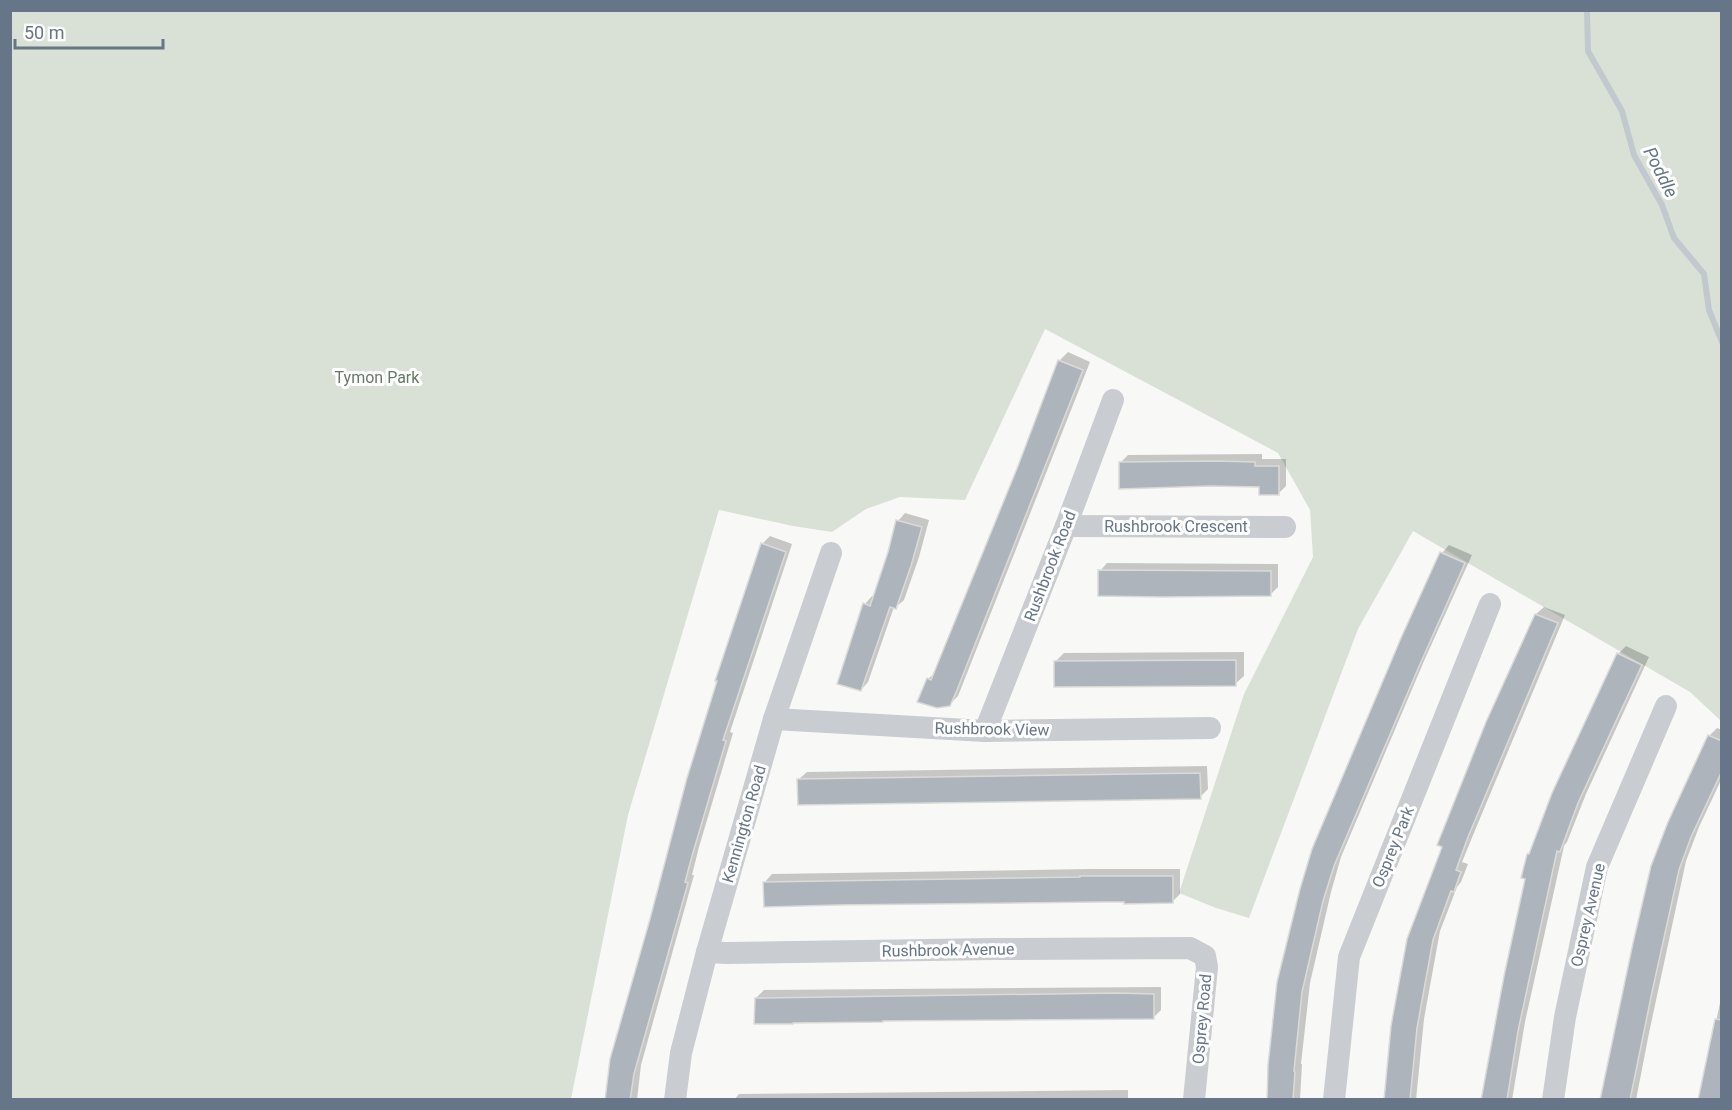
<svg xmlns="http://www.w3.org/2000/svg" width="1732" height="1110" font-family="Roboto,sans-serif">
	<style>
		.green { fill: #d9e1d7 }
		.shadow { fill: #0003 }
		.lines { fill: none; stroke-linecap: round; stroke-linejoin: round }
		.stream { stroke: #c1c9cf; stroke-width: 6 }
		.building { fill: #adb4bb; stroke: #dadbd8; stroke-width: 1.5 }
		.street { stroke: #c9ccd0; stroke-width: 22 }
		.labels { text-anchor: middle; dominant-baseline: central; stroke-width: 6; stroke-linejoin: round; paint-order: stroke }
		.park-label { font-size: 16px; fill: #647a62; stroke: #fff }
		.street-label { font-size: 16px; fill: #677588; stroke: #fff }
		.water-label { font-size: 18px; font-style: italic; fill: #637683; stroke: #fff }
	</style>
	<rect width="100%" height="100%" fill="#f8f9f6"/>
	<polygon class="green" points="10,11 1721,11 1721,721 1690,692 1413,531 1358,629 1249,918 1216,908 1179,893 1244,694 1313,557 1310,510 1278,453 1045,329 965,500 900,497 866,509 832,532 793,526 719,510 628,815 571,1099 11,1099"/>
	<g class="shadow">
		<polygon points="1068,352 1090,362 958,696 949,705 928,679 937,671 1020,466 1059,361"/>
		<polygon points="1262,454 1262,459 1286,459 1286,486 1278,494 1261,486 1120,463 1128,455"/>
		<polygon points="905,513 929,520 919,557 904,600 896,607 894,607 868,682 861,690 865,604 872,596 874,597 898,521"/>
		<polygon points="770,536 792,544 730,732 733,733 699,847 692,875 694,875 641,1065 637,1100 606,1100 762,544"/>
		<polygon points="1449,545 1472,555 1424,661 1341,857 1331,892 1310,983 1301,1064 1302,1064 1300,1100 1268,1100 1279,983 1442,553"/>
		<polygon points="1107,563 1278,564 1278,587 1271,594 1100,571"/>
		<polygon points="1544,607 1565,615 1476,828 1462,862 1468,864 1461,882 1457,887 1440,931 1424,1019 1416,1100 1385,1100 1392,1027 1536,614"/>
		<polygon points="1626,646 1649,657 1586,794 1567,842 1564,846 1525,1022 1512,1100 1483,1100 1526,878 1528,854 1531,851 1618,654"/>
		<polygon points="1244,652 1244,676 1235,684 1056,661 1064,653"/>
		<polygon points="1717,728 1722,730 1722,778 1699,827 1686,861 1649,1033 1636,1100 1602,1100 1669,822 1710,735"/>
		<polygon points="1207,766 1208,789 1200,797 799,779 807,772"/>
		<polygon points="1090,869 1180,869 1180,894 1172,902 1125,900 765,882 772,874"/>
		<polygon points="1161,987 1161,1010 1153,1018 756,998 764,990"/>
		<polygon points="1722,993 1722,1100 1700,1100"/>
		<polygon points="1128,1090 1128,1100 734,1100 739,1094"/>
	</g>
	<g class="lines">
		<polyline class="stream" points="1587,10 1588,51 1622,111 1634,155 1662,205 1674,238 1704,274 1709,310 1722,342"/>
	</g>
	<g class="building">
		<polygon points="1058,360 1083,370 957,690 950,706 937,708 917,702 927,678 931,680 1018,466"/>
		<polygon points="1215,461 1255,462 1255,466 1279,466 1279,495 1259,495 1259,487 1210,486 1119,489 1119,462"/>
		<polygon points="896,520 922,527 911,566 896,609 890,607 861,691 837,684 863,603 870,606 888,552"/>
		<polygon points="761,543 786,552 723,740 726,741 692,856 685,882 688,883 634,1074 630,1100 605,1100 610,1059 650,919 687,778 717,681 715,681"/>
		<polygon points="1440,552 1465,563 1417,671 1334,866 1323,901 1302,992 1294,1071 1295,1072 1293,1100 1267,1100 1268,1065 1277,982 1300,889 1312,849 1401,638"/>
		<polygon points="1098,570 1271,571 1271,596 1161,597 1098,596"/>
		<polygon points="1535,614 1558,623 1468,837 1456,870 1461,872 1454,892 1451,891 1433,940 1417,1028 1410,1100 1384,1100 1391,1026 1407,939 1442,847 1437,845 1445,825 1486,722"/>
		<polygon points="1617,653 1642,665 1578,803 1560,852 1557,851 1518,1031 1507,1100 1481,1100 1504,976 1525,879 1521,878 1527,854 1529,854 1552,793"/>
		<polygon points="1236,660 1236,686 1054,687 1054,661"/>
		<polygon points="1708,735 1722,741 1722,771 1691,837 1679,870 1652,992 1630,1100 1600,1100 1633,943 1651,866 1668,822"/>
		<polygon points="1200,773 1201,799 798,805 797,779"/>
		<polygon points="1080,876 1173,876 1173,903 1124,904 1124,902 1100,902 837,905 764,907 763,882 1080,877"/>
		<polygon points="1117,993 1154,994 1154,1019 883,1021 883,1022 793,1023 793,1024 754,1024 755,998"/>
		<polygon points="1715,1019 1722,1020 1722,1100 1698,1100"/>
	</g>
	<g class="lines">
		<g class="street">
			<polyline points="1066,526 1285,527"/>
			<polyline points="774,719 985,731 1210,728"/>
			<polyline points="985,731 1066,526 1113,400"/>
			<polyline points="707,952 726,953 994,949 1190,948 1205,956 1207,967 1194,1100"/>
			<polyline points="675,1100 681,1053 707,952 774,719 831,553"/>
			<polyline points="1334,1100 1349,957 1490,604"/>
			<polyline points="1553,1100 1565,1017 1597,867 1666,706"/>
		</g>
	</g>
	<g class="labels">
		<g class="park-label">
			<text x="377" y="377">Tymon Park</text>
		</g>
		<g class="street-label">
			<text x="1176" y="526">Rushbrook Crescent</text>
			<text transform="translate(1050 566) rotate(-69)">Rushbrook Road</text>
			<text transform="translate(992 729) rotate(1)">Rushbrook View</text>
			<text transform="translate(744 824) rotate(-74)">Kennington Road</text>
			<text transform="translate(1393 847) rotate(-68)">Osprey Park</text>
			<text transform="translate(1588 915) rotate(-77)">Osprey Avenue</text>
			<text transform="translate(948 950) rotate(-1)">Rushbrook Avenue</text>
			<text transform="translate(1202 1019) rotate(-85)">Osprey Road</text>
		</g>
		<g class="water-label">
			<text transform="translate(1661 172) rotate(63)">Poddle</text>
		</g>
	</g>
	<rect width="1732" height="1110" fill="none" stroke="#677588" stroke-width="24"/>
	<path d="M15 39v9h148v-9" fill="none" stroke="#677588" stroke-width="3"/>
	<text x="24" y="39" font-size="18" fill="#677588" stroke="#ffffff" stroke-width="4.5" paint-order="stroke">50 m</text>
</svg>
